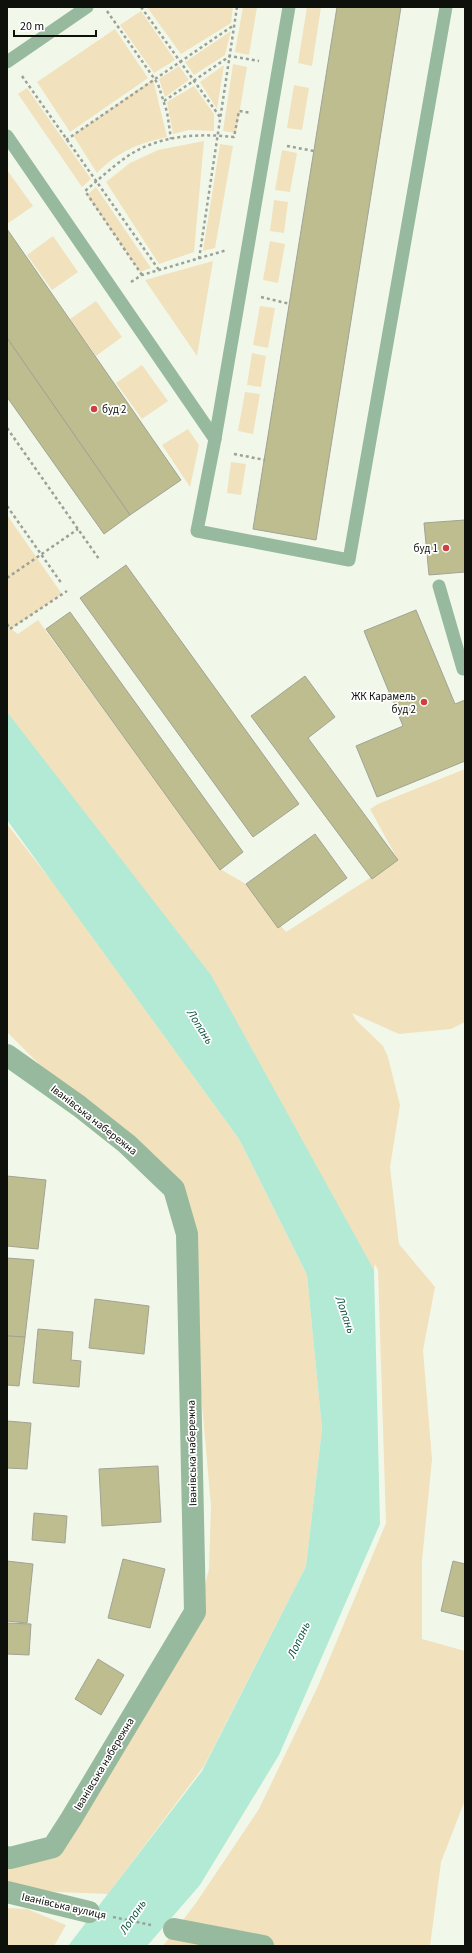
<svg xmlns="http://www.w3.org/2000/svg" width="472" height="1953" font-family="'Source Sans 3',sans-serif">
	<style>
		.green { fill: #f1e1bd }
		.water { fill: #b3ead6 }
		.building { fill: #bdbd8f; stroke: #a2a394 }
		.lines { fill: none; stroke-linecap: round; stroke-linejoin: round }
		.path { stroke: #9ca197; stroke-width: 2.5; stroke-dasharray: 3 3; stroke-linecap: butt }
		.lane { stroke: #97b99d; stroke-width: 13 }
		.street { stroke: #97b99d; stroke-width: 22 }
		.poi-dot { fill: #ce3f3f; stroke: #fff; stroke-width: 1.5 }
		.labels { text-anchor: middle; dominant-baseline: central; stroke-width: 3.5; stroke-linejoin: round; paint-order: stroke }
		.poi-label { font-size: 11px; fill: #0d100b; stroke: #fff; text-anchor: end }
		.street-label { font-size: 11px; fill: #0d100b; stroke: #fff }
		.water-label { font-size: 12px; font-style: italic; fill: #095240; stroke: #fff }
	</style>
	<rect width="100%" height="100%" fill="#f1f8ea"/>
	<g class="green">
		<polygon points="147,7 233,7 231,23 181,54"/>
		<polygon points="243,7 257,7 249,55 235,52"/>
		<polygon points="307,7 321,7 312,66 298,63"/>
		<polygon points="141,11 175,60 154,73 120,25"/>
		<polygon points="115,29 148,78 70,132 37,82"/>
		<polygon points="231,31 225,55 194,75 185,62"/>
		<polygon points="233,64 247,67 236,133 223,131"/>
		<polygon points="224,65 217,109 200,82"/>
		<polygon points="179,66 189,80 165,97 159,79"/>
		<path d="M153,79l14,58c-28,6 -50,15 -70,36l-24,-38z"/>
		<polygon points="294,85 309,88 302,130 287,128"/>
		<polygon points="194,86 214,114 214,131 189,130 173,134 167,102"/>
		<polygon points="27,88 91,179 82,187 18,94"/>
		<polygon points="204,141 194,252 159,264 106,182 130,163 158,150"/>
		<polygon points="220,144 233,146 215,248 203,251"/>
		<polygon points="282,150 297,153 290,192 275,190"/>
		<polygon points="7,170 33,206 7,224"/>
		<polygon points="96,187 151,268 140,272 87,195"/>
		<polygon points="274,200 288,202 284,233 270,231"/>
		<polygon points="53,236 78,272 52,290 27,255"/>
		<polygon points="270,241 285,244 278,283 263,280"/>
		<polygon points="213,261 197,356 145,280"/>
		<polygon points="96,301 122,337 96,356 70,319"/>
		<polygon points="260,306 275,308 268,348 253,345"/>
		<polygon points="252,353 266,356 261,387 247,385"/>
		<polygon points="142,365 168,401 142,419 116,383"/>
		<polygon points="245,392 260,394 253,434 238,431"/>
		<polygon points="188,429 199,445 190,487 162,445"/>
		<polygon points="231,462 246,464 241,495 227,493"/>
		<polygon points="7,515 62,594 11,629 18,634 38,620 220,869 246,884 286,932 398,860 370,809 378,804 465,769 465,1022 451,1029 399,1034 352,1013 356,1020 383,1046 388,1057 400,1105 390,1167 399,1244 435,1287 423,1350 432,1459 422,1561 422,1639 465,1651 465,1800 441,1862 430,1946 163,1946 196,1903 259,1809 318,1686 386,1523 378,1270 375,1264 374,1270 7,714"/>
		<polygon points="7,824 53,883 239,1139 307,1275 322,1429 306,1566 204,1766 108,1894 57,1892 7,1887 7,1857 53,1847 198,1613 209,1569 211,1506 187,1234 174,1189 47,1072 7,1032"/>
		<polygon points="7,1908 27,1909 66,1925 54,1946 7,1946"/>
	</g>
	<polygon class="water" points="7,712 211,975 374,1270 380,1524 279,1755 200,1885 147,1946 68,1946 202,1771 306,1566 322,1429 307,1275 239,1139 7,820"/>
	<g class="building">
		<polygon points="337,7 401,7 316,540 253,529"/>
		<polygon points="7,229 181,480 130,515 7,338"/>
		<polygon points="7,338 130,515 104,534 7,397"/>
		<polygon points="465,520 465,572 429,575 424,523"/>
		<polygon points="126,565 299,804 253,837 80,598"/>
		<polygon points="416,610 455,704 465,700 465,761 377,797 356,746 403,726 364,631"/>
		<polygon points="70,612 243,852 220,870 46,629"/>
		<polygon points="305,676 335,717 308,738 398,860 372,879 251,716"/>
		<polygon points="315,834 347,878 278,928 246,884"/>
		<polygon points="7,1176 46,1180 38,1249 7,1246"/>
		<polygon points="7,1258 34,1260 25,1337 7,1336"/>
		<polygon points="95,1299 149,1306 144,1354 89,1348"/>
		<polygon points="38,1329 73,1332 71,1360 81,1361 79,1387 33,1383"/>
		<polygon points="7,1336 25,1337 19,1386 7,1385"/>
		<polygon points="7,1421 31,1423 27,1469 7,1468"/>
		<polygon points="158,1466 161,1522 102,1526 99,1469"/>
		<polygon points="34,1513 67,1516 65,1543 32,1540"/>
		<polygon points="123,1559 165,1569 150,1628 108,1618"/>
		<polygon points="7,1561 33,1564 27,1623 7,1621"/>
		<polygon points="453,1561 465,1564 465,1617 441,1611"/>
		<polygon points="7,1623 31,1624 29,1655 7,1654"/>
		<polygon points="98,1659 124,1675 101,1715 75,1699"/>
	</g>
	<g class="lines">
		<g class="path">
			<polyline points="141,7 220,117"/>
			<polyline points="107,11 158,84 167,112 171,139"/>
			<polyline points="22,76 159,270"/>
			<polyline points="164,101 230,56 259,61"/>
			<polyline points="66,140 234,25"/>
			<polyline points="287,146 314,151"/>
			<polyline points="199,259 237,7"/>
			<path d="M142,275l-57,-84c13,-11 26,-23 40,-33 32,-23 73,-25 109,-21l5,-26 12,2"/>
			<polyline points="131,282 142,275 227,250"/>
			<polyline points="261,297 290,304"/>
			<polyline points="7,428 99,559"/>
			<polyline points="234,454 265,460"/>
			<polyline points="7,506 62,584"/>
			<polyline points="7,578 78,529"/>
			<polyline points="7,624 10,629 67,591"/>
			<polyline points="113,1917 151,1925"/>
		</g>
		<g class="lane">
			<polyline points="289,7 215,439 197,531 349,560 446,7"/>
			<polyline points="7,62 87,7"/>
			<polyline points="7,136 215,439"/>
			<polyline points="439,586 463,669 465,668"/>
		</g>
		<g class="street">
			<polyline points="7,1055 79,1106 127,1144 174,1189 187,1234 195,1612 71,1819 53,1847 10,1858 7,1857"/>
			<polyline points="7,1892 89,1912"/>
			<polyline points="174,1929 263,1946"/>
		</g>
	</g>
	<g class="poi-dot">
		<circle cx="94" cy="409" r="4"/>
		<circle cx="446" cy="548" r="4"/>
		<circle cx="424" cy="702" r="4"/>
	</g>
	<g class="labels">
		<g class="poi-label">
			<text x="102" y="409" text-anchor="start">буд 2</text>
			<text x="438" y="548">буд 1</text>
			<text x="416" y="696">ЖК Карамель<tspan x="416" dy="13">буд 2</tspan></text>
		</g>
		<g class="street-label">
			<text transform="translate(94 1120) rotate(38)">Іванівська набережна</text>
			<text transform="translate(192 1453) rotate(-91)">Іванівська набережна</text>
			<text transform="translate(104 1764) rotate(-59)">Іванівська набережна</text>
			<text transform="translate(64 1906) rotate(13)">Іванівська вулиця</text>
		</g>
		<g class="water-label">
			<text transform="translate(200 1027) rotate(58)">Лопань</text>
			<text transform="translate(345 1315) rotate(71)">Лопань</text>
			<text transform="translate(299 1640) rotate(-65)">Лопань</text>
			<text transform="translate(133 1917) rotate(-56)">Лопань</text>
		</g>
	</g>
	<rect width="472" height="1953" fill="none" stroke="#0d100b" stroke-width="16"/>
	<path d="M14 30v6h82v-6" fill="none" stroke="#0d100b" stroke-width="2"/>
	<text x="20" y="30" font-size="12" fill="#0d100b" stroke="#ffffff" stroke-width="3" paint-order="stroke">20 m</text>
</svg>
